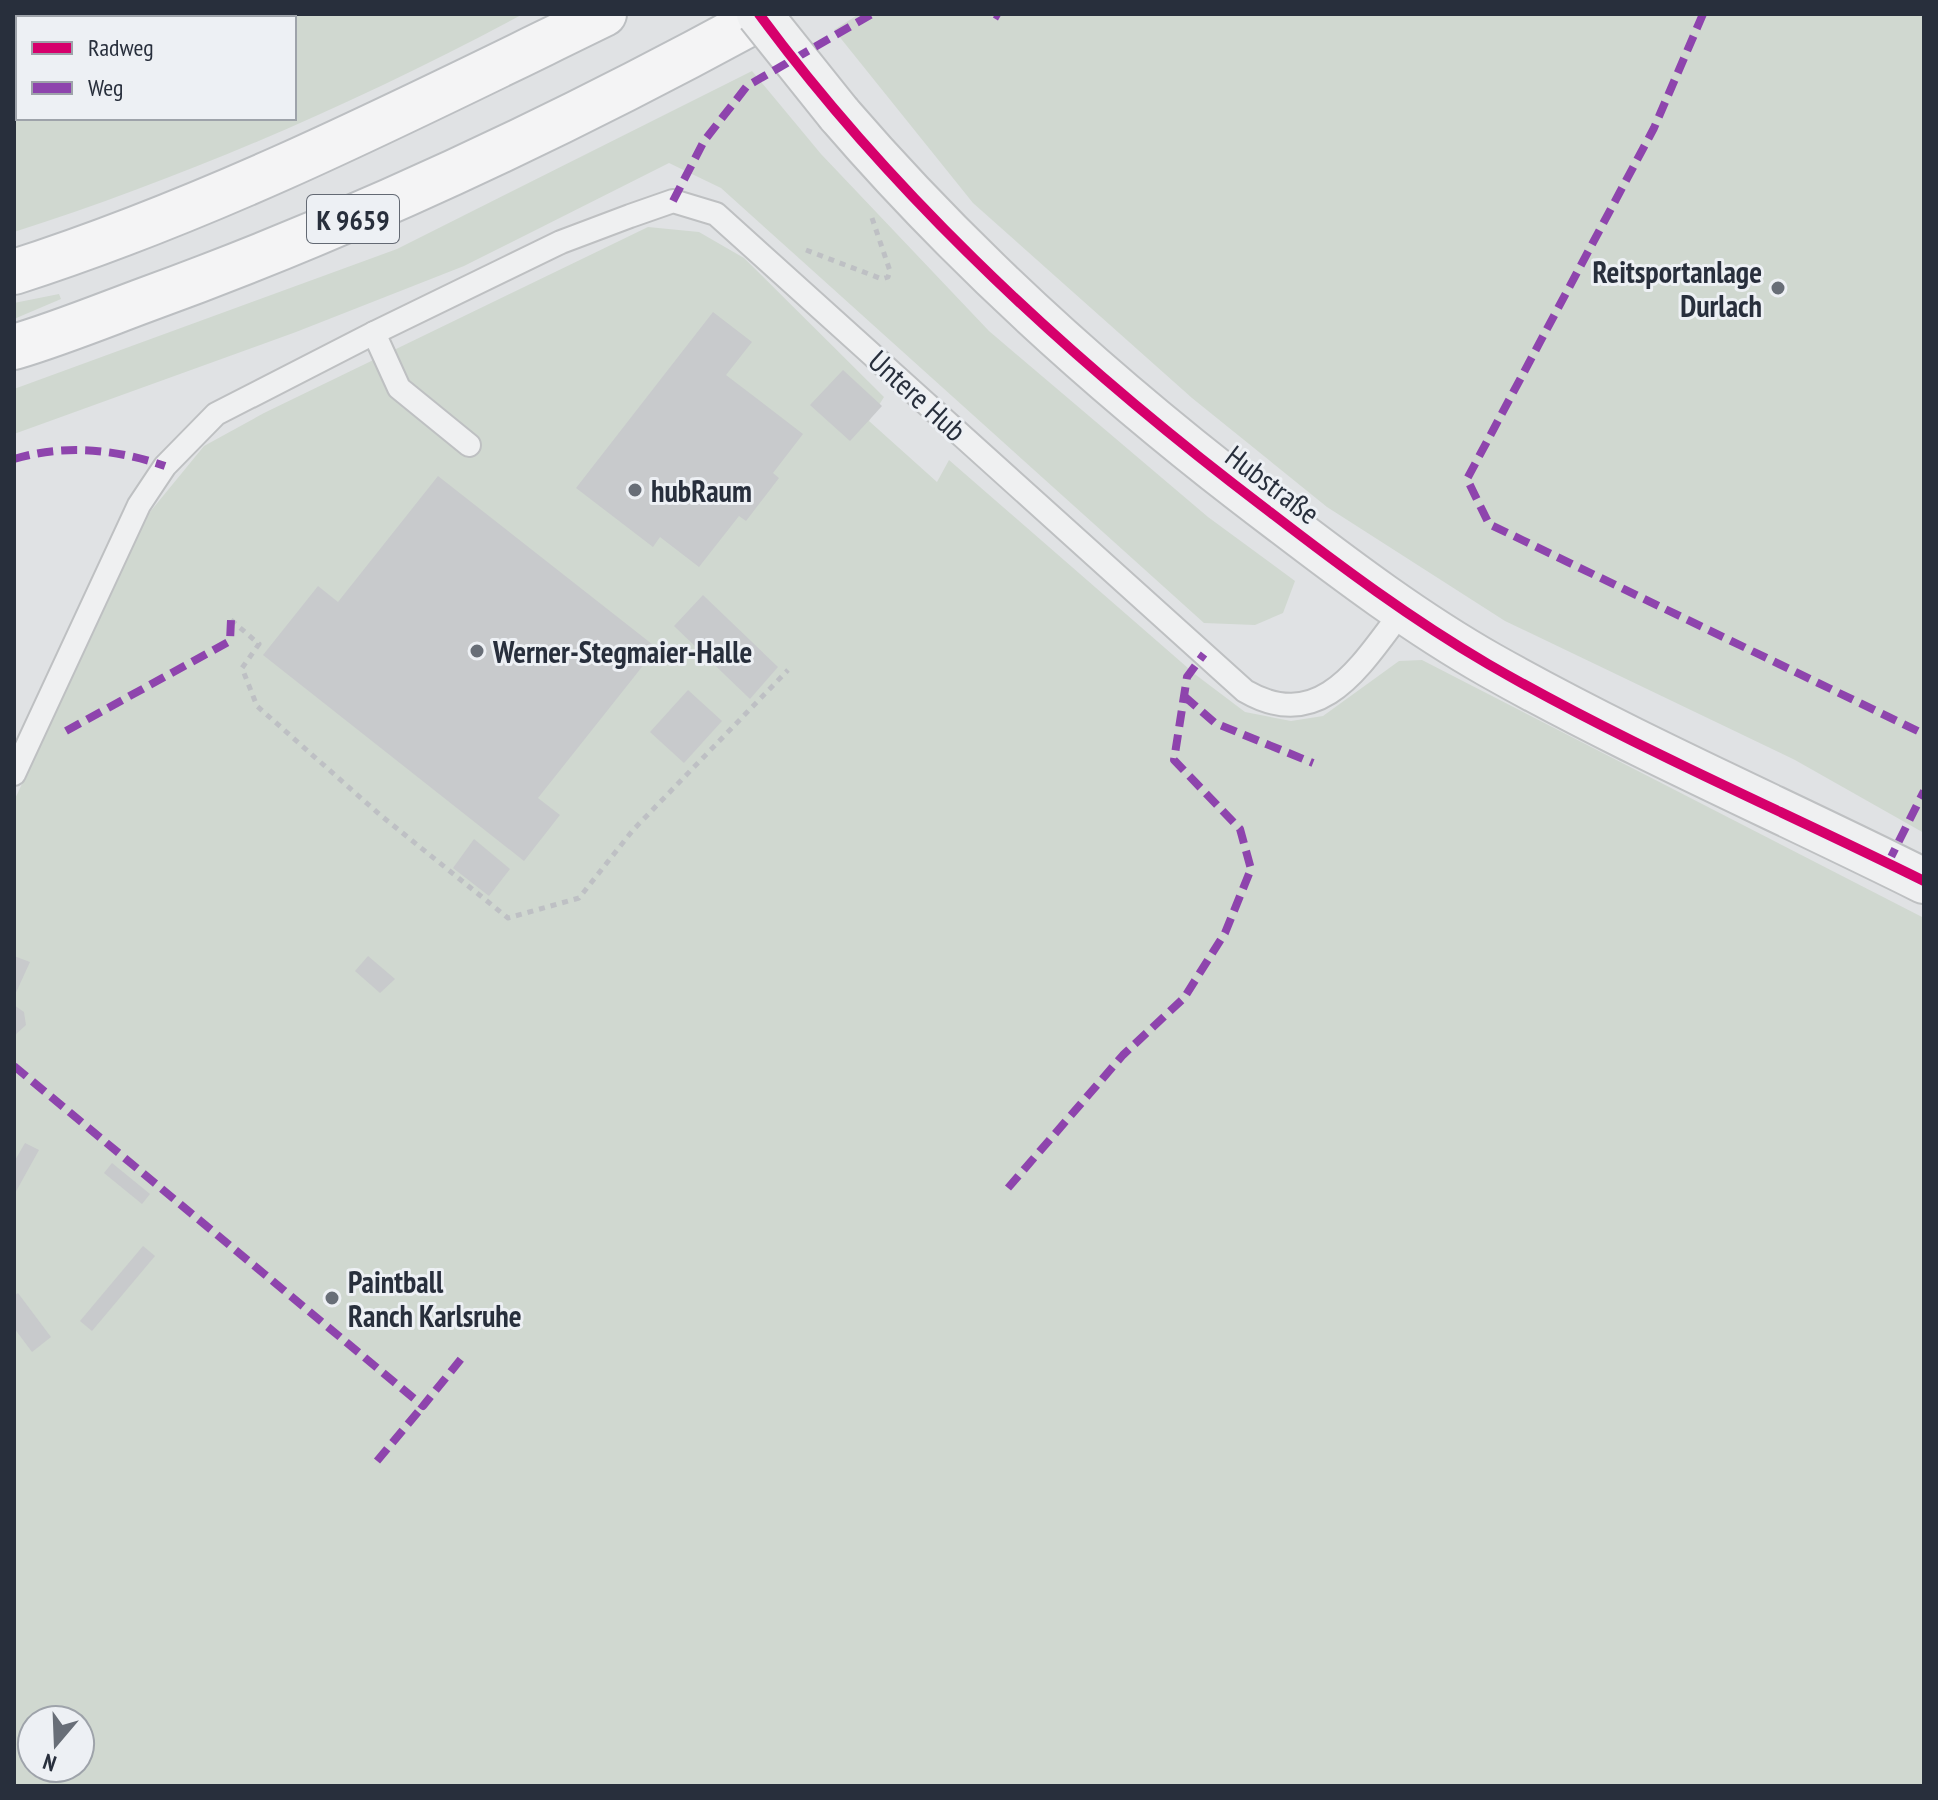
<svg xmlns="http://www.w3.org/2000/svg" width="1938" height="1800" font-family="'PT Sans Narrow',sans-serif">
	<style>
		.green { fill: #d0d8d0; fill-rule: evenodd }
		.building { fill: #c8cacc }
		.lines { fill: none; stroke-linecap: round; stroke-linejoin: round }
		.service-casing { stroke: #bec0c2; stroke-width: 26 }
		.minor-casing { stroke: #bec0c2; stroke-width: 48 }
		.primary-casing { stroke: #bcbfc2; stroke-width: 48 }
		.path { stroke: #bec0c4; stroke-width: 5; stroke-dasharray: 6 6; stroke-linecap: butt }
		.service { stroke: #eff0f1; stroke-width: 22 }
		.minor { stroke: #eff0f1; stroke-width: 44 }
		.primary { stroke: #f4f4f5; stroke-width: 44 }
		.minor-bridge-casing { stroke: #bec0c2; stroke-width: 48; stroke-linecap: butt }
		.minor-bridge { stroke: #eff0f1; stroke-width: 44 }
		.quiet { stroke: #8e44ad; stroke-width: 8; stroke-dasharray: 16 8; stroke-linecap: butt }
		.cycleway-casing { stroke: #edf0f4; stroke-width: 15 }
		.cycleway { stroke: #d6006c; stroke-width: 10 }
		.poi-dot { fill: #686e77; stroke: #edf0f4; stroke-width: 3 }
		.labels { text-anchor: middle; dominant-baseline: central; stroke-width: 6; stroke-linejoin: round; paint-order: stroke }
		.shield { fill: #edf0f4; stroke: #636973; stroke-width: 2 }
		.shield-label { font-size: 28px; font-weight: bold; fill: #282f3c }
		.poi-label { font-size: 30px; font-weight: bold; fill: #282f3c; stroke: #edf0f4; text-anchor: start }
		.street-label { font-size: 30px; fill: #282f3c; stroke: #edf0f4 }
	</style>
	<rect width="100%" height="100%" fill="#e0e2e4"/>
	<g class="green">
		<path d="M14,14h509c-162,87 -334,162 -509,218zM18,18h276v100h-276z"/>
		<polygon points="859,14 1924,14 1924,833 1795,760 1505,621 1327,507 1192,398 973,203 834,30"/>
		<polygon points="752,71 821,154 989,331 1208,517 1295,581 1283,613 1255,625 1204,623 721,188 669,163 464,266 296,332 14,434 14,389 397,249"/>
		<path d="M648,227l51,5 45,26 140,139 -15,24 68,61 12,-22 247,215 49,37 46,9 32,-5 76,-55 23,-1 502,258v868h-1910v-985l131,-283 59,-72 60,-33zM32,1720h48v48h-48z"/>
		<polygon points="59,294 61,299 14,319 14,303"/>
	</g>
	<g class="building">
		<polygon points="713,312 752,342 726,375 803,434 773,473 779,478 746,521 739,516 699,567 660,537 653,547 576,488"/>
		<polygon points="843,370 882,406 850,441 810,405"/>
		<polygon points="438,476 657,648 538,798 560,815 524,861 263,655 318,586 338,602"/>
		<polygon points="703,595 778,667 750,699 674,626"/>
		<polygon points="688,690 722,721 684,763 650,732"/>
		<polygon points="474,839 510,869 489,896 453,868"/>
		<polygon points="14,956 30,962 14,997"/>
		<polygon points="368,956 395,979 380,993 355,971"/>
		<polygon points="14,1005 24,1012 26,1025 14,1036"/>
		<polygon points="25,1143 39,1150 14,1195 14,1162"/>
		<polygon points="112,1163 150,1194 142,1204 104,1173"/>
		<polygon points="143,1246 155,1256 92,1331 80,1321"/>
		<polygon points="18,1293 51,1337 32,1352 14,1328 14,1296"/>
	</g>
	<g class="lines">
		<defs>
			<g id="service">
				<polyline points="374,333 399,388 469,445"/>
				<path d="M14,774l125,-269 26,-39 51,-52 158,-81 187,-91 69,-26 43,-15 43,13 529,477c76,44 116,-26 158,-81"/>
			</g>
			<path id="minor" d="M839,114c130,151 281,285 440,405 68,52 137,104 211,146 140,79 290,144 434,216"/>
			<g id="primary">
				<path d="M14,272c205,-66 397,-164 590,-258"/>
				<path d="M14,347c44,-13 88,-31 131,-47 215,-78 421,-176 622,-286"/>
			</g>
		</defs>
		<use href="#service" class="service-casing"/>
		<use href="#minor" class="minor-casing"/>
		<use href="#primary" class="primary-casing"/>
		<g class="path">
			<polyline points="806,250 882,279 888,277 890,271 872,218"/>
			<polyline points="231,620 259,644 242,668 257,706 379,814 508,918 579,898 633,830 788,670"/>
		</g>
		<use href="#service" class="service"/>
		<use href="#minor" class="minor"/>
		<use href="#primary" class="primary"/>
		<defs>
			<polyline id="minor-bridge" points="759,14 839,114"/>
		</defs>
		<use href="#minor-bridge" class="minor-bridge-casing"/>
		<use href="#minor-bridge" class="minor-bridge"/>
		<g class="quiet">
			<polyline points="995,14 1000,17"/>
			<polyline points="1703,14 1654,128 1467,479 1489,524 1924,734"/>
			<polyline points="673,201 704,141 747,86 872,14"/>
			<path d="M14,459c50,-15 102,-10 151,7"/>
			<polyline points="1184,696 1215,723 1313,763"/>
			<polyline points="66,731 230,641 231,620"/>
			<polyline points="1888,863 1924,791"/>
			<polyline points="14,1066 423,1406 465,1354"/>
			<polyline points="1008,1188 1123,1055 1184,998 1225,933 1251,869 1240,829 1174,760 1187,677 1204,654"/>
			<polyline points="377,1461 423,1406"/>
		</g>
		<defs>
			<path id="cycleway" d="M759,14c141,191 322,355 511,498 70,54 141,107 218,152 140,81 291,145 436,217"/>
		</defs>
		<use href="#cycleway" class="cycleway-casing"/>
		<use href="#cycleway" class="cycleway"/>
	</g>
	<g class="poi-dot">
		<circle cx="1778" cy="288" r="8"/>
		<circle cx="635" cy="490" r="8"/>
		<circle cx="477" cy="651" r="8"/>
		<circle cx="332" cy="1298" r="8"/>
	</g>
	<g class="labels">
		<rect class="shield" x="307" y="195" width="92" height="48" rx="6"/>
		<g class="shield-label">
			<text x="353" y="219">K 9659</text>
		</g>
		<g class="poi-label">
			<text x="1762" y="271" text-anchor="end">Reitsportanlage<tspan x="1762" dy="34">Durlach</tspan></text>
			<text x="651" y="490">hubRaum</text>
			<text x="493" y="651">Werner-Stegmaier-Halle</text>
			<text x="348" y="1281">Paintball<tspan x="348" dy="34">Ranch Karlsruhe</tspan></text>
		</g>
		<g class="street-label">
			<text transform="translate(918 395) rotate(42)">Untere Hub</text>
			<text transform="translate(1273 484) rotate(37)">Hubstraße</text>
		</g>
	</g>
	<rect width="1938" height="1800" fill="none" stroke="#282f3c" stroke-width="32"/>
	<rect x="16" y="16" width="280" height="104" fill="#edf0f4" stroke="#9ea3aa" stroke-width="2"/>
	<rect x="32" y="42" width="40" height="12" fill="#d6006c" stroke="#9ea3aa" stroke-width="2"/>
	<text x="88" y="56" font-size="24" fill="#282f3c">Radweg</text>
	<rect x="32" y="82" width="40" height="12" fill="#8e44ad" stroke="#9ea3aa" stroke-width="2"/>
	<text x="88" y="96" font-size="24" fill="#282f3c">Weg</text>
	<g transform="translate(56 1744) rotate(199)"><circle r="38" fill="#edf0f4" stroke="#9ea3aa" stroke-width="2"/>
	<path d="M0-6L14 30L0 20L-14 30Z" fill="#686e77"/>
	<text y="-12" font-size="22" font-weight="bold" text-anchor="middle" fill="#282f3c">N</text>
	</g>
</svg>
